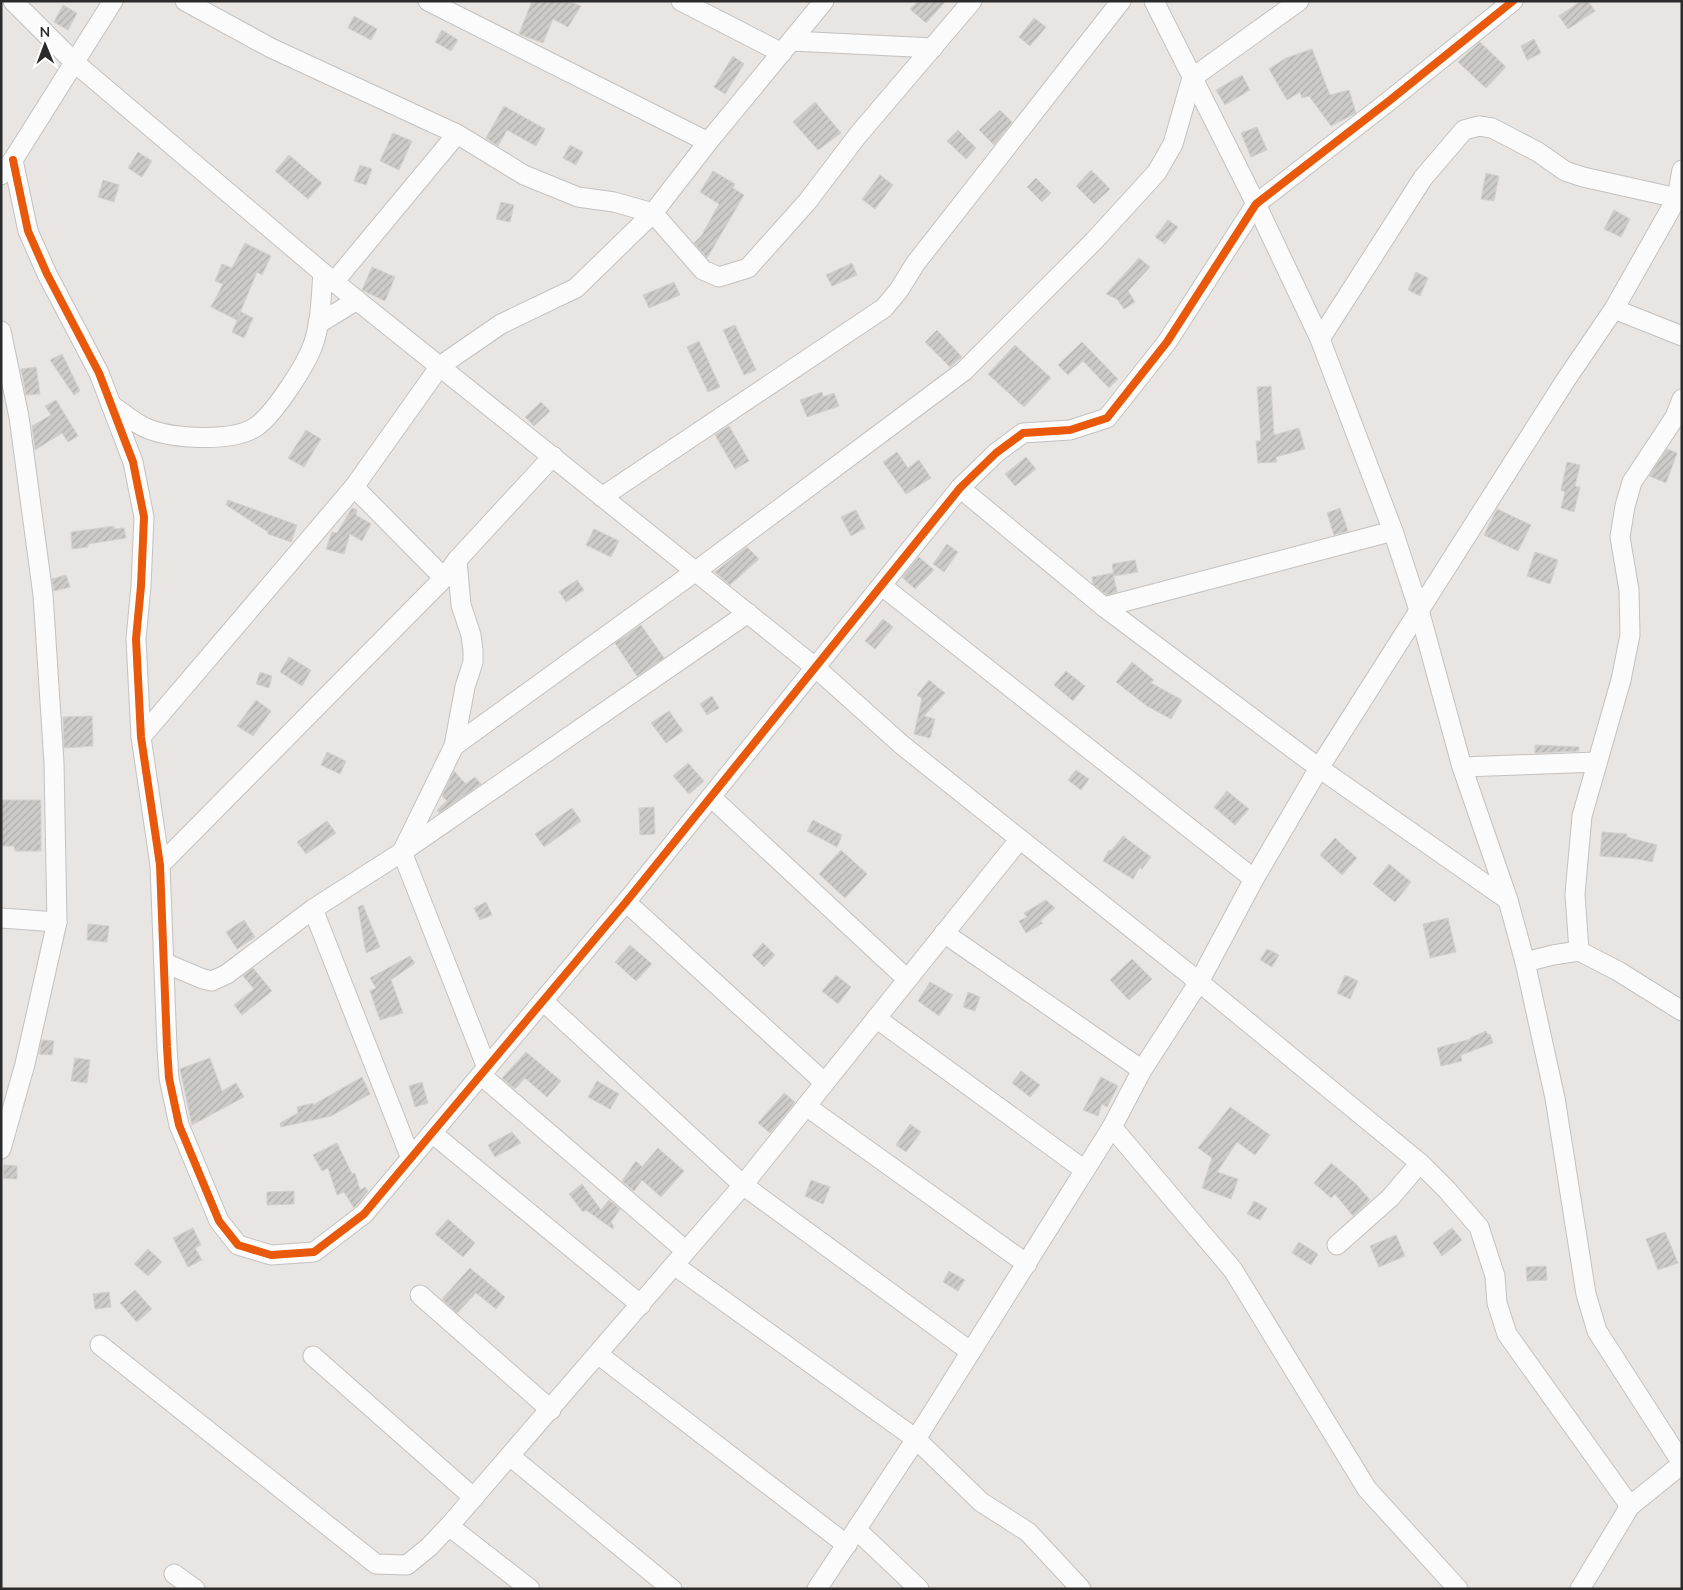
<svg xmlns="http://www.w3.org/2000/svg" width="1683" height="1590" font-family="'Nunito Sans',sans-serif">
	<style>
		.building { fill: url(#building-hatch); stroke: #d3d0cd }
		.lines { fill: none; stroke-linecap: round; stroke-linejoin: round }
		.street-casing { stroke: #c2c2c2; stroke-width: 21 }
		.street { stroke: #fcfbfb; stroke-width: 19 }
		.cycleway-casing { stroke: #fff; stroke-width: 11 }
		.cycleway { stroke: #e8590c; stroke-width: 8 }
	</style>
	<defs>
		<pattern id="building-hatch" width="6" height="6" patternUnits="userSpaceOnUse" patternTransform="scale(1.25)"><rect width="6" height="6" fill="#cdcbc8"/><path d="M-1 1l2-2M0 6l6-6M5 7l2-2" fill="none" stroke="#b0aeac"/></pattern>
	</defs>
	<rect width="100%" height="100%" fill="#e8e5e2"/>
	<g class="building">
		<polygon points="532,1 567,1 581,6 568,27 553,19 543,43 519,34"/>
		<polygon points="918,1 946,1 926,23 910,9"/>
		<polygon points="1581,1 1588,1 1595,11 1568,29 1559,16"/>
		<polygon points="63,5 77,13 68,30 54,22"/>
		<polygon points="354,16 377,29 371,40 348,28"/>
		<polygon points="1034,18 1046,27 1030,46 1019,37"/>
		<polygon points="442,30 458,40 451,51 435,42"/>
		<polygon points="1534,39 1541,53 1527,60 1521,46"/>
		<polygon points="1480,42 1506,67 1486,88 1458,62"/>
		<polygon points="1312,49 1330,95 1349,90 1356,113 1331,126 1309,96 1302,98 1300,92 1287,100 1269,69 1286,58"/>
		<polygon points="733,56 744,64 725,94 714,87"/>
		<polygon points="1242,75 1250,90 1225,105 1216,90"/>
		<polygon points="815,102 841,133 818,150 793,122"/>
		<polygon points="504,106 545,129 536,146 507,130 498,146 486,138"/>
		<polygon points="1000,110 1012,122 994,145 979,130"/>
		<polygon points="1257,127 1267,150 1251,157 1241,133"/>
		<polygon points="958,130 976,148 966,159 947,141"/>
		<polygon points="393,133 412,141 399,170 380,161"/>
		<polygon points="570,145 583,152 576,165 563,158"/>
		<polygon points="138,152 152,161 142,177 128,168"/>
		<polygon points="289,155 322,183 308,199 275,171"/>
		<polygon points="360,165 372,169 366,185 354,181"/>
		<polygon points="1091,170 1110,189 1094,204 1076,186"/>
		<polygon points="713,171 735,184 733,188 744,195 707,258 694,243 702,235 719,204 700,192"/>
		<polygon points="1486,173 1499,176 1494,201 1481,199"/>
		<polygon points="880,175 893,185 875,209 862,199"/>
		<polygon points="1036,178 1051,193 1042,202 1027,187"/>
		<polygon points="103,180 119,185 114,202 98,197"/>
		<polygon points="501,202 514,205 510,222 496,219"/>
		<polygon points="1614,210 1630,219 1621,237 1604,229"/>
		<polygon points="1168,220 1178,227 1165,244 1155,237"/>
		<polygon points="245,243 271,256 262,275 257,272 237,320 211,307 223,284 215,281 222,264 232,268"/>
		<polygon points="1139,258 1150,267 1128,291 1135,302 1124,309 1117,299 1106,294"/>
		<polygon points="852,263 857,275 832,286 826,275"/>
		<polygon points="372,267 395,277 385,301 362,290"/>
		<polygon points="1416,272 1428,278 1420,296 1408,290"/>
		<polygon points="674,282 680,295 649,308 643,295"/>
		<polygon points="241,312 253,318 244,338 232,332"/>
		<polygon points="735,325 756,370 744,375 723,330"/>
		<polygon points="937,330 962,357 950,367 925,342"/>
		<polygon points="699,341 720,387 708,392 687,347"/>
		<polygon points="1082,342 1118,379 1109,388 1083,361 1068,375 1058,365"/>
		<polygon points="1015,345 1051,378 1024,407 988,374"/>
		<polygon points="62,354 80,391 74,395 50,360"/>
		<polygon points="36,367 40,394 26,395 21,369"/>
		<polygon points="1271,386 1274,435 1299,428 1305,449 1276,457 1277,462 1258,463 1256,441 1261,441 1257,387"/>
		<polygon points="822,392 823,397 834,393 839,406 807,417 800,400"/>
		<polygon points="56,400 78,436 68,442 62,433 35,450 32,426 51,415 45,406"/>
		<polygon points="541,402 550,411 534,426 525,417"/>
		<polygon points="729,426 749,461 735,469 715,435"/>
		<polygon points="306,430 321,439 304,467 288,458"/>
		<polygon points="1667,449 1677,453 1666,483 1649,476"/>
		<polygon points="897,452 908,468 919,460 931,478 906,494 883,462"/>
		<polygon points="1026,457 1036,469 1015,486 1005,474"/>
		<polygon points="1567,462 1580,465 1575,486 1580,487 1574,512 1561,508 1565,492 1561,490"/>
		<polygon points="228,500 297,525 291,542 268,534 268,532 226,505"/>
		<polygon points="352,508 357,510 356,515 371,524 362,541 350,534 344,554 326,549 332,532 337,533"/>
		<polygon points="1340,508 1348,531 1334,535 1327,513"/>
		<polygon points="1497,509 1531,525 1518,551 1484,535"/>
		<polygon points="856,510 865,528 851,536 841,517"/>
		<polygon points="114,526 114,529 124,528 126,538 88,544 88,547 72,549 71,532"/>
		<polygon points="594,529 619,541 611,557 586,545"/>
		<polygon points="947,544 958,552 944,572 933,564"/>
		<polygon points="747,547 759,559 730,585 715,572"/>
		<polygon points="1535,552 1558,560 1550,584 1527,576"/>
		<polygon points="919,557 934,570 915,589 902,577"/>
		<polygon points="1135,560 1138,572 1114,576 1112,564"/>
		<polygon points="1113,573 1117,592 1107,595 1093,584 1092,577"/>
		<polygon points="66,575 70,587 54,591 52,579"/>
		<polygon points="577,580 584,590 566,602 559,592"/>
		<polygon points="883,619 893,627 875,649 865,641"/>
		<polygon points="641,625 664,658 637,676 615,643"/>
		<polygon points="289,657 311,670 302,686 280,672"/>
		<polygon points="1132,662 1154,680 1151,683 1182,700 1171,719 1147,706 1116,682"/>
		<polygon points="1066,671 1085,686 1073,701 1054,685"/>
		<polygon points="260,672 272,676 269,688 256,684"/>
		<polygon points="929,680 945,693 924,716 935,719 930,738 914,734 922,698 917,695"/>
		<polygon points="712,696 719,708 707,715 700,704"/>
		<polygon points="256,700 271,711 253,736 237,726"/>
		<polygon points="669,711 683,731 666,743 651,723"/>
		<polygon points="92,716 93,746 64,748 63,717"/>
		<polygon points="1535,745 1579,747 1579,751 1535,753"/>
		<polygon points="327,752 346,761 340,774 321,765"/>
		<polygon points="688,763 704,781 689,794 673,776"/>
		<polygon points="1076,770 1089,779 1081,790 1068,780"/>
		<polygon points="454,771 466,784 475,777 481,784 439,813 437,810 447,801 442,796"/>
		<polygon points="1227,791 1249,809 1235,825 1214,807"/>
		<polygon points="1,800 41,800 41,851 15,851 14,846 1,846"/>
		<polygon points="654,807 655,834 640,835 639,808"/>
		<polygon points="572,808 581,821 544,847 535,834"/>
		<polygon points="813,820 842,835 837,847 807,831"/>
		<polygon points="327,821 336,833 306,854 297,842"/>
		<polygon points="1602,832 1627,834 1627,837 1657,845 1652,862 1638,859 1600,856"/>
		<polygon points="1123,836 1151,857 1142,869 1140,867 1133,879 1103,861 1109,850 1111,851"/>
		<polygon points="1335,838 1357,858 1342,875 1320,855"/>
		<polygon points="841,850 867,874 845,898 819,874"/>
		<polygon points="1389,864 1411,882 1395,902 1373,884"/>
		<polygon points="1046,900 1055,908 1040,921 1043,923 1026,933 1019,921 1027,917 1024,913"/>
		<polygon points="486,902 492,915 480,920 474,908"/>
		<polygon points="363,905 380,947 366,953 358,907"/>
		<polygon points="1448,918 1456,952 1430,958 1423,924"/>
		<polygon points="244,920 255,937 237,949 226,932"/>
		<polygon points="88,924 109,926 107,942 87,940"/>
		<polygon points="763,943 775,955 764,967 752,955"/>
		<polygon points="630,945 652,964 636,981 615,962"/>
		<polygon points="1267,949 1279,955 1272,967 1260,960"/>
		<polygon points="410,956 415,963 391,980 403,1013 380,1020 370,991 376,988 370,978"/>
		<polygon points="1132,959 1152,979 1129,1000 1110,980"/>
		<polygon points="253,968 272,991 242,1015 234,1005 254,989 243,976"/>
		<polygon points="836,975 851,987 838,1004 822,991"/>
		<polygon points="1345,975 1358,981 1350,999 1337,993"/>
		<polygon points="930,982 953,995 939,1016 918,1001"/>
		<polygon points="968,992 980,997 975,1011 963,1007"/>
		<polygon points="1486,1031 1488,1035 1490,1034 1493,1043 1461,1055 1462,1061 1441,1066 1437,1048 1471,1039 1470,1038"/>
		<polygon points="42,1040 54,1041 52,1055 39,1054"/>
		<polygon points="526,1052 561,1081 547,1097 525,1078 515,1089 502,1078"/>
		<polygon points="75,1058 90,1060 87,1083 71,1081"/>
		<polygon points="210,1058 222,1091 236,1083 244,1097 192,1125 180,1069"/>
		<polygon points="1021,1071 1040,1085 1030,1097 1012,1083"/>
		<polygon points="362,1077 370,1094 331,1116 281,1127 280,1123 298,1113 297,1107 313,1103 313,1105"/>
		<polygon points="1101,1077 1118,1086 1107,1107 1102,1104 1098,1116 1083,1110"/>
		<polygon points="597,1081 619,1094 610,1109 588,1097"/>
		<polygon points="422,1082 428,1103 415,1107 409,1086"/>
		<polygon points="784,1093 795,1102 770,1133 758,1123"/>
		<polygon points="1230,1107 1270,1135 1255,1155 1237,1142 1217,1172 1238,1179 1231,1199 1202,1188 1212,1158 1198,1148"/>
		<polygon points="910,1124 921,1132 906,1152 896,1145"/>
		<polygon points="512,1132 521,1143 495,1157 488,1145"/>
		<polygon points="337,1143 352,1174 355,1173 360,1190 365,1187 368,1191 354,1208 344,1192 337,1195 328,1168 322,1171 313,1155"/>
		<polygon points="658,1148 684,1171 661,1197 642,1180 634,1191 622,1181 636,1161 642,1167"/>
		<polygon points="1331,1163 1356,1184 1370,1200 1353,1216 1335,1194 1331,1198 1314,1183"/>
		<polygon points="4,1165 17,1166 17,1179 3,1178"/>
		<polygon points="811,1180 830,1187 823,1204 805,1196"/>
		<polygon points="582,1184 601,1210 609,1200 620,1209 611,1222 614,1227 613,1229 586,1210 583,1212 569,1194"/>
		<polygon points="294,1191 294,1204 267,1205 267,1192"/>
		<polygon points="1254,1201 1267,1208 1260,1220 1247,1214"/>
		<polygon points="448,1219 475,1243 463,1257 435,1234"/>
		<polygon points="193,1228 201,1245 195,1248 202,1260 188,1267 173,1238"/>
		<polygon points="1452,1228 1462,1240 1442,1256 1433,1243"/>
		<polygon points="1665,1232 1678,1263 1658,1270 1646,1239"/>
		<polygon points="1396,1235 1405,1256 1379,1267 1370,1246"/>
		<polygon points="1299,1242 1318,1254 1311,1265 1292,1253"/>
		<polygon points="148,1249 162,1262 148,1276 134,1264"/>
		<polygon points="1546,1266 1547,1280 1527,1281 1526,1267"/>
		<polygon points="470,1268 505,1297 496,1309 476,1293 457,1313 442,1299"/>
		<polygon points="949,1271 965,1280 958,1291 943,1282"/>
		<polygon points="135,1290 152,1309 137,1322 120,1303"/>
		<polygon points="109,1292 111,1307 95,1309 93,1294"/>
	</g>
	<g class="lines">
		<defs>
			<g id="street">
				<polyline points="13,1 74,62 323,273 816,668 902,745 1199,982 1420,1163 1447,1190 1479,1227 1495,1276 1497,1303 1507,1334 1630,1506"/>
				<polyline points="185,1 271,48 457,134 524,175 578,197 614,202 653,213 703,270 719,277 748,268 807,202 858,135 972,1"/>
				<polyline points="428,1 708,142"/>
				<polyline points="681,1 782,53"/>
				<polyline points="1154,1 1256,204 1320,339 1393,531 1419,610 1462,767 1508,900 1525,962 1555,1098 1586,1294 1597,1331 1682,1463"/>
				<polyline points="792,41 933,48"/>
				<polyline points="13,160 28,231 47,274 99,373 133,462 144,517 141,586 136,639 141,737 160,865 167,1047 169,1078 179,1125 219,1221 238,1245 271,1255 314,1252 364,1214 626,902 960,488 996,453 1023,433 1070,430 1107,418 1167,342 1256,204 1389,101 1513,1"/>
				<polyline points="1,175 13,160 113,1"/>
				<polyline points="334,282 457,134"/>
				<polyline points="1614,309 1682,336"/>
				<polyline points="318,324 357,300"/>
				<polyline points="1,331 19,417 43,595 54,763 57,922 25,1064 1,1149"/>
				<polyline points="1320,339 1423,178 1464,130 1479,126 1492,128 1538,152 1565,171 1583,177 1677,198"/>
				<path d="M111,405c11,7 23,18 35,23 26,11 88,15 111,-2 17,-12 49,-61 56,-81 8,-22 8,-48 10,-72"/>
				<polyline points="354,487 444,578"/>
				<polyline points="960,488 1104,607 1319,768 1508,900"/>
				<polyline points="602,497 884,308 899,290 915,264 1121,1"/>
				<polyline points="882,586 1254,879"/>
				<polyline points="1104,607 1393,531"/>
				<polyline points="141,737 354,487 440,366 501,324 576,288 653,213 708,142 824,1"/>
				<polyline points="454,746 465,687 473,662 473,650 471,635 461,605 457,560"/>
				<polyline points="1462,767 1597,762"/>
				<polyline points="711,797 907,979"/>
				<polyline points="160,865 444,578 457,560 553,456"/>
				<polyline points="626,902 825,1083"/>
				<polyline points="313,909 410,1156"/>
				<polyline points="1,918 57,922"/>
				<polyline points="944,933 1142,1070"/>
				<polyline points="1579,951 1575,894 1582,816 1621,680 1630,635 1629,590 1620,537 1625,506 1632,482 1675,417 1682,399"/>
				<polyline points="1525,962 1553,955 1579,951 1618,971 1682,1011"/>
				<polyline points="165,963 203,979 212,981 227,974 313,909 402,852 748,613"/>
				<polyline points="543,1001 743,1185 971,1352"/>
				<polyline points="876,1018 1083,1169"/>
				<polyline points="487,1068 402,852 454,746 696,571 964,371 1094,241 1157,172 1173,144 1192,78 1299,1"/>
				<polyline points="481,1075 686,1251"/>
				<polyline points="806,1106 1027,1264"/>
				<polyline points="1112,1127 1233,1270 1367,1489 1458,1589"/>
				<polyline points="432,1133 641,1305"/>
				<polyline points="1337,1245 1390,1198 1420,1163"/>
				<polyline points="674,1265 916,1439 981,1502 1028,1532 1081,1589"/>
				<polyline points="420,1295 551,1410"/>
				<polyline points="100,1345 376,1564 407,1565 429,1547 449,1526 743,1185 1019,840"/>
				<polyline points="599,1355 847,1545"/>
				<polyline points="313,1356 474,1498"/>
				<polyline points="510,1456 672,1589"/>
				<polyline points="449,1526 530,1589"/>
				<polyline points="857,1530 919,1589"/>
				<polyline points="174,1574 195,1589"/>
				<polyline points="817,1589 916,1439 1112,1127 1142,1070 1199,982 1254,879 1319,768 1565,381 1614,309 1677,198 1682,170"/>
				<polyline points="1580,1589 1630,1506 1682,1464"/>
			</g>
		</defs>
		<use href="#street" class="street-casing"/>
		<use href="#street" class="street"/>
		<defs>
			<polyline id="cycleway" points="13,160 28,231 47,274 99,373 133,462 144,517 141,586 136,639 141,737 160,865 167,1047 169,1078 179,1125 219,1221 238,1245 271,1255 314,1252 364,1214 626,902 960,488 996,453 1023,433 1070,430 1107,418 1167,342 1256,204 1389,101 1513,1"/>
		</defs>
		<use href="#cycleway" class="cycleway-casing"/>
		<use href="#cycleway" class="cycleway"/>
	</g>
	<rect width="1683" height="1590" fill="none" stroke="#2b2b2b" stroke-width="5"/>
	<g transform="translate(45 45) rotate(359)" stroke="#ffffff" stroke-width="4" paint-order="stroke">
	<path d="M0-4L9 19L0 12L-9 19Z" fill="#2b2b2b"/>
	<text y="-8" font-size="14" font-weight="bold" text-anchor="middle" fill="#2b2b2b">N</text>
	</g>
</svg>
